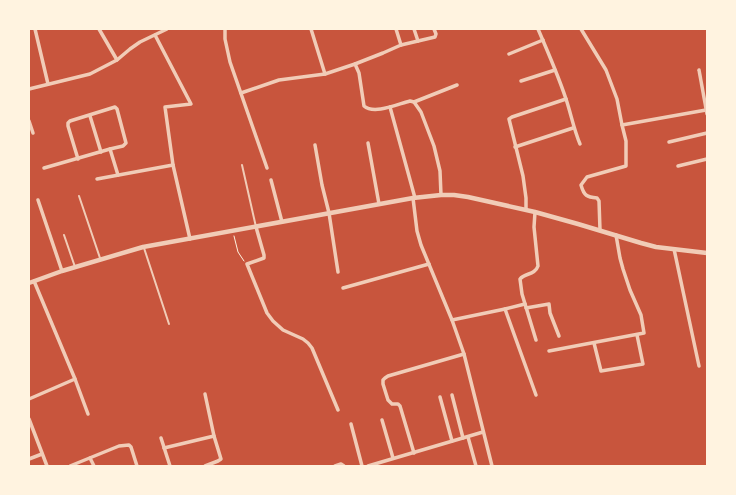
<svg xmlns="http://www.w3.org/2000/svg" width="736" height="495" font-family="Overpass,sans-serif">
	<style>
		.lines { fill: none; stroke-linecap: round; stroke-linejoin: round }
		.path { stroke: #fff3e0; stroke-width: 1 }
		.service { stroke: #f1ccb7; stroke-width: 2 }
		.minor { stroke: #f1ccb7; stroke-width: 3.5 }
		.tertiary { stroke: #f1ccb7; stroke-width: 4.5 }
	</style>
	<rect width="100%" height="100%" fill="#c8553d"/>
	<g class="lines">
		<polyline class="path" points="234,236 238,252 244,261"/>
		<g class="service">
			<polyline points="242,165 256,227"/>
			<polyline points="79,196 100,258"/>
			<polyline points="64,235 75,267"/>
			<polyline points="144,248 169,324"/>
		</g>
		<g class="minor">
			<polyline points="35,29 48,84"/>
			<polyline points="99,29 117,60"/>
			<polyline points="225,29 225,39 230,62 267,168"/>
			<polyline points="311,29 325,74"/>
			<polyline points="396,29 401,45"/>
			<path d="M538,29c10,23 20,46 28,70 5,15 8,31 14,45"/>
			<path d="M581,29l25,41 11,29 5,26 4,16v25l-39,11 -6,8c3,11 6,12 16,13l2,3 1,29"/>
			<polyline points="155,35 191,104 165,107 173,165 190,239"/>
			<polyline points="418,41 435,37 436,34 434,29"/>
			<polyline points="509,54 543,40"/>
			<polyline points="355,64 383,53 401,45 418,41 414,29"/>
			<polyline points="699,70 707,114"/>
			<polyline points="521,81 555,70"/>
			<polyline points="29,89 90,74 117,60 130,49 140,42 167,29"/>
			<path d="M241,93l38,-13 46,-6 30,-10 4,9 5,33c10,9 34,-2 46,-5l4,1 43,-17"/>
			<polyline points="414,102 421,112 434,146 440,171 441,195"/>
			<polyline points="390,107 415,198"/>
			<polyline points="90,116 101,152"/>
			<polyline points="29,121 33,133"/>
			<polyline points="622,125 706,110"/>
			<polyline points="669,142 707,133"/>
			<polyline points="368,143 379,204"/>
			<polyline points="315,145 322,185 329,213 338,272"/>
			<polyline points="515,147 573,128"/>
			<polyline points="78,159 68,126 68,123 70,121 115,107 117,109 126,143 123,146 110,149"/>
			<polyline points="678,166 707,159"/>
			<polyline points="44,168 110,149 118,175"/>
			<polyline points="97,179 173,165"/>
			<polyline points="271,180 282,222"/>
			<polyline points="413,198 417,231 421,245 452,320 464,354 492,466"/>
			<polyline points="38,200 62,271"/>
			<polyline points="526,210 526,198 523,176 509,119 512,117 566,99"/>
			<path d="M535,212l-1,15 4,39c-3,9 -13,7 -18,13l2,15 14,46"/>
			<polyline points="256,227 264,255 264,258 247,264 267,313 273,321 283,330 303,339 308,343 312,348 338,410"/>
			<polyline points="674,249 699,366"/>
			<polyline points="343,288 429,264"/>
			<polyline points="526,308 549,304 550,313 559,336"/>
			<polyline points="505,309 536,395"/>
			<polyline points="452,320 505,309 525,304"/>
			<polyline points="594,343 601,371 643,364 637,335"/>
			<polyline points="549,351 644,333 641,315 630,290 623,269 620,258 616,235"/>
			<polyline points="75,379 88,414"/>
			<polyline points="205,394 214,436"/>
			<polyline points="452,395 463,438"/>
			<polyline points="440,397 452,441"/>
			<polyline points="29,399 75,379 34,281"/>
			<polyline points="29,419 47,466"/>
			<polyline points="382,420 393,458"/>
			<polyline points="351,424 362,466"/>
			<polyline points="468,437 476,466"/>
			<polyline points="161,438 170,466"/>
			<polyline points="164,448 214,436 221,459 218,461 205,466"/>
			<polyline points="414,453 400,406 398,404 392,404 388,400 383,384 383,380 385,378 388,376 464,354"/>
			<polyline points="90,458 94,466"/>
			<polyline points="29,459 42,454"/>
			<polyline points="70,466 119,446 129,445 131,447 137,466"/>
			<polyline points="335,466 341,464 344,466"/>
			<polyline points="368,466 483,432"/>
		</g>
		<polyline class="tertiary" points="29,283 62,271 143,247 413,198 441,195 454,195 468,197 535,212 578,224 641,243 656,247 707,253"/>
	</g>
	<rect width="736" height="495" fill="none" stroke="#fff3e0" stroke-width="60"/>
</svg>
